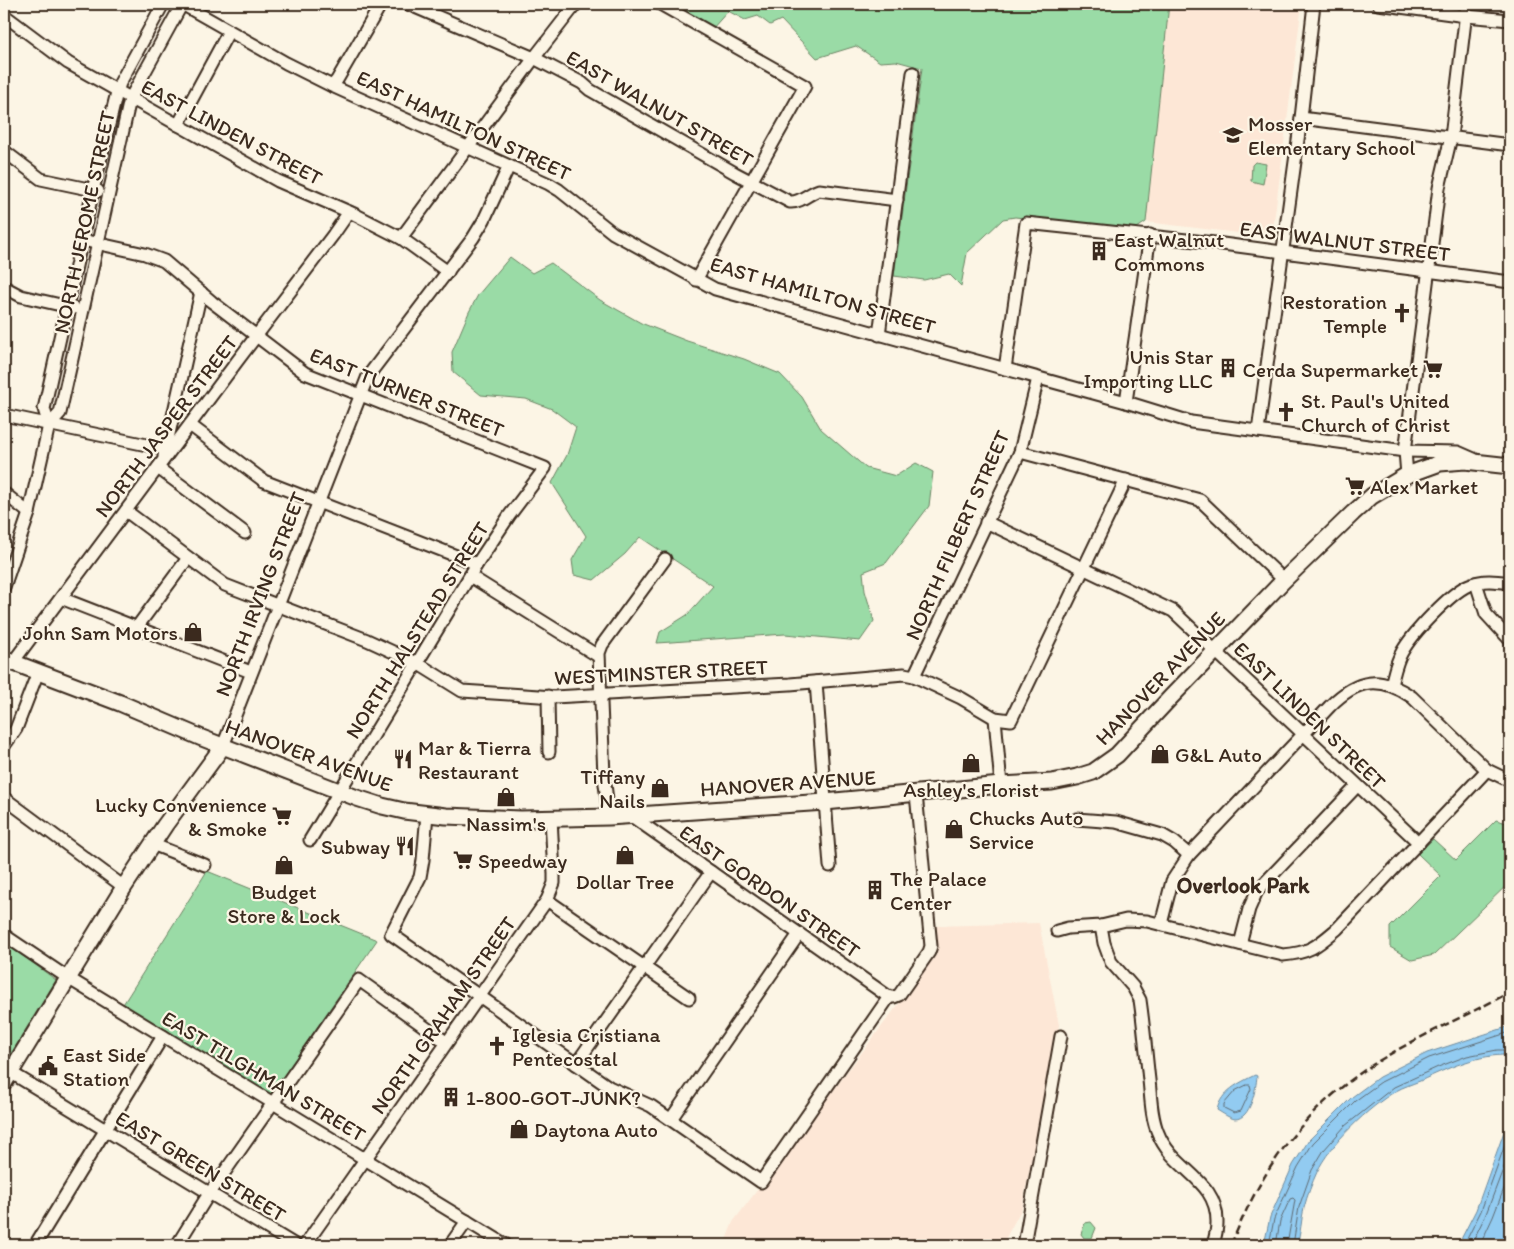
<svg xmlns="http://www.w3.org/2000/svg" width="1514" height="1249" font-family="Itim,sans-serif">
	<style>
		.built { fill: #fde7d6 }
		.green { fill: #9adba6; stroke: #6a8262 }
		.water { fill: #92cbf1; stroke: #6f8b9d }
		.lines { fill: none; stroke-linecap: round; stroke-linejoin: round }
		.shore { stroke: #5e6a72; stroke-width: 1 }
		.minor-casing { stroke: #3b2a1e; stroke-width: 15 }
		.major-casing { stroke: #3b2a1e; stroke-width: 19 }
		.minor { stroke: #fcf5e5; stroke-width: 11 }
		.major { stroke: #fcf5e5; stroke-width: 15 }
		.rail { stroke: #3b2a1e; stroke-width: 2.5; stroke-dasharray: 8 4; stroke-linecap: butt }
		.labels { text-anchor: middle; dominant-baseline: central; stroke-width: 4.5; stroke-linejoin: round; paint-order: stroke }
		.street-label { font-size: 21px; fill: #3b2a1e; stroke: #fcf5e5 }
		.poi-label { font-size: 21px; fill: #3b2a1e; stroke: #fcf5e5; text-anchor: start }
		.neighbourhood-label { font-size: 22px; font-weight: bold; fill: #3b2a1e; stroke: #fcf5e5 }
	</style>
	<rect width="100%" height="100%" fill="#fcf5e5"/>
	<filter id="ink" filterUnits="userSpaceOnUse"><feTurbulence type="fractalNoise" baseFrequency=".02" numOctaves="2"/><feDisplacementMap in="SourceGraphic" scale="10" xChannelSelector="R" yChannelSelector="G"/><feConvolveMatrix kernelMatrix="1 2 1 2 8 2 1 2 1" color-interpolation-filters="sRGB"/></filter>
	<g filter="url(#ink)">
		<g class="built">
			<polygon points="1169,4 1302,4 1272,237 1146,222"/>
			<polygon points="1039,923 1059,1025 1022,1208 1002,1245 724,1245 733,1222 936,955 935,926"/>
		</g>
		<g class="green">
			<polygon points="668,4 1169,4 1146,222 1134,230 1015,217 1003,219 967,253 961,286 949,274 924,280 894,276 922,68 896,61 880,62 856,46 817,58 781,20 770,25 758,16 745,20 728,11 712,29"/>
			<polygon points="1255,162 1266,164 1263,184 1251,181 1252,165"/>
			<polygon points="510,257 532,273 551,263 600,300 641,323 687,341 744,359 780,374 802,397 821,429 866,468 896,476 916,463 933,472 929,506 886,563 863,572 865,591 874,621 860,641 785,634 657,643 660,632 687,615 713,586 640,537 625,554 594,580 574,575 572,560 586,536 552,483 567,455 576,427 552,409 526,399 481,395 453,372 452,352 469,312 478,295"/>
			<polygon points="1496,820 1510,824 1510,882 1434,955 1412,960 1390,947 1390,927 1441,876 1418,854 1433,839 1456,860"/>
			<polygon points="207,871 377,940 270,1096 122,1006"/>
			<polygon points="4,942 56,980 4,1065"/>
			<polygon points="1091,1222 1096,1228 1092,1238 1084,1238 1081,1234 1085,1223"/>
		</g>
		<g class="water">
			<path d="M1510,1026v29c-32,-1 -62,13 -90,26 -8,3 -17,6 -24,10 -27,16 -66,53 -79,81 -5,11 -10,24 -13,36 -3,12 -3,25 -7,37h-33l6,-28 23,-52 16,-25 43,-43 27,-20 48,-24z"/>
			<path d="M1255,1075l2,1c-1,12 -6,43 -22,43 -6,-1 -13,-6 -18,-9 4,-19 22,-27 38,-35z"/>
			<polygon points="1510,1115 1510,1245 1458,1245 1476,1210"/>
		</g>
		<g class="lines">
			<g class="shore">
				<polygon points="1247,1085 1250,1085 1251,1089 1241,1111 1234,1113 1224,1108 1224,1104 1235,1091"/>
				<polyline points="1269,1245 1274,1219 1298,1167 1313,1143 1355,1101 1381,1082 1429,1058 1510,1032"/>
				<polyline points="1276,1245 1280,1221 1290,1199 1293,1198 1295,1200 1287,1245"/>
				<polyline points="1293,1245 1299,1207 1312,1170 1324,1150 1345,1126 1394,1087 1438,1067 1467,1056 1497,1050 1510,1050"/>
				<polyline points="1464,1245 1481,1211 1510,1131"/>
				<polyline points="1471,1245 1486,1214 1510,1151"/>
				<polyline points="1480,1245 1493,1217 1510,1173"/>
			</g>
			<defs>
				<g id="minor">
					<polyline points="182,4 286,63 332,86 549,184 559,190 613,233 715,289 1126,402 1191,422 1405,451 1458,452 1474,459"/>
					<path d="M408,4l126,54 48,25 8,7 145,83 55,29c10,1 19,-9 29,-12l78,10"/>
					<polyline points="660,4 805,86 696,280"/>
					<polyline points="1378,4 1466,16 1510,20"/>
					<polyline points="4,15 68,63 278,181 354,214 401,238 448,272"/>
					<polyline points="332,86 337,80 381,4"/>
					<polyline points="1301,118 1510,145"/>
					<polyline points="178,125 229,31"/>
					<polyline points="4,151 41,179 98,191"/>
					<polyline points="401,238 534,58 576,4"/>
					<polyline points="82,240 145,254 164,261 212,302 305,373 545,468 509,516 477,564 310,840"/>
					<polyline points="4,287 21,296 74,308"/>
					<polyline points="879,335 913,73"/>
					<polyline points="1005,369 1026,223 1215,243 1510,282"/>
					<polyline points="1126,402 1150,235"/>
					<polyline points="4,415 166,449"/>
					<polyline points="49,425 44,409 93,190 117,92 120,83 163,4"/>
					<polyline points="190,425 264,481 477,564"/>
					<polyline points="1258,431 1301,118 1314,4"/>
					<polyline points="1020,452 1200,500 1284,580"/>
					<polyline points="164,456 201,292"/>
					<polyline points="158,468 245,533"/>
					<polyline points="1407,475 1405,451 1422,323 1439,188 1451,137 1467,4"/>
					<polyline points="4,493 29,513"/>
					<polyline points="126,511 225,585 367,640 417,663 462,691 554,697 790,684 904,674 914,676 961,698 995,718 1011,720 1126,480"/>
					<polyline points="986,522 1173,611 1419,843"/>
					<polyline points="470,576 598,656"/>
					<polyline points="1476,583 1486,614 1510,640"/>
					<polyline points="4,587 29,513 49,425 60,413 130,99 182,4"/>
					<polyline points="61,598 251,672"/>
					<polyline points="137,627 188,558"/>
					<polyline points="13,662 238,360 333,235 349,212"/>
					<polyline points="914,676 1020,452 1038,378"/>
					<polyline points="816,682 830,866"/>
					<path d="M1391,685c3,-11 5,-23 11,-33 10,-18 48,-59 67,-67 14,-6 27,-4 41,-2"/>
					<polyline points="548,696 549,752"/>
					<polyline points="995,718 1001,785"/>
					<polyline points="4,746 16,729 38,672"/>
					<polyline points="223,746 368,376 473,238 484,220 509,166"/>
					<polyline points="4,798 124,887"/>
					<polyline points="427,814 423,860 420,877 391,934 609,1087 651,1106 761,1182 889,997"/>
					<polyline points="630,815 889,997"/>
					<polyline points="609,817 604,776 599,653 602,645 665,559"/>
					<polyline points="1077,819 1116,822 1162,835 1174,842 1189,855"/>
					<polyline points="152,844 205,865"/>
					<polyline points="547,900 689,998"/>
					<path d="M1161,924l11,-43 17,-26 141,-149c27,-27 50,-31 82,-9l75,73 23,11"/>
					<path d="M1101,926l3,17 7,19 22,25 7,13c4,27 6,54 9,80 2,18 2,37 9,53 14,37 60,46 59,90 0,7 -2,15 -4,22"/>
					<path d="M1057,931l11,-3 33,-2 25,-6 21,1 136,34c27,-2 34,-9 54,-26l150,-159"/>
					<polyline points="4,935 68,978 506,1245"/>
					<polyline points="1240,944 1249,909 1257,891 1357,786"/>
					<polyline points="889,997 894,997 899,995 929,952 931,946 916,794"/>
					<polyline points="576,1064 711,872"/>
					<polyline points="10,1072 295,1245"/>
					<polyline points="671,1119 799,934"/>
					<polyline points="35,1245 163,1036"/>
					<polyline points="177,1245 205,1200 359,980 446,1042"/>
					<polyline points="305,1245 547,900 554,883 554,874 551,818"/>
					<polyline points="450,1245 467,1221"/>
					<polyline points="1024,1245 1061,1036"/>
				</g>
				<g id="major">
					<polyline points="4,659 120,703 202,738 357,798 382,806 404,811 446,816 521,819 609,817 825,802 1001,785 1052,782 1077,777 1093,772 1117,755 1171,697 1284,580 1353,513 1372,496 1407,475 1440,463 1465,461 1510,466"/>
					<polyline points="4,1083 124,887 165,825 223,746"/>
				</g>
			</defs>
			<use href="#minor" class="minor-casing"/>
			<use href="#major" class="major-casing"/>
			<use href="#minor" class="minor"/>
			<use href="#major" class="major"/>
			<path class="rail" d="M1231,1245c29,-72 67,-128 131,-173 46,-32 99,-53 148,-80"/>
		</g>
	</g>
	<defs>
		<symbol id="school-bare" viewBox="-9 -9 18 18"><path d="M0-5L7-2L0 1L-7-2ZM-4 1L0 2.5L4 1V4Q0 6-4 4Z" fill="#3b2a1e" stroke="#fcf5e5" stroke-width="2.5" paint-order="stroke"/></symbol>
		<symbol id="building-bare" viewBox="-9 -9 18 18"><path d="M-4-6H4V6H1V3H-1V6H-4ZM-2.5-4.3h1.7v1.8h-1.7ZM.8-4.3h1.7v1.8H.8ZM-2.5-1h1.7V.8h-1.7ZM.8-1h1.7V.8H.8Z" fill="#3b2a1e" stroke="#fcf5e5" stroke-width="2.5" paint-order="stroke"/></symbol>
		<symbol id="church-bare" viewBox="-9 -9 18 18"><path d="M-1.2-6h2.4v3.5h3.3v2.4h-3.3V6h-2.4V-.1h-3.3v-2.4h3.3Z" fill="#3b2a1e" stroke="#fcf5e5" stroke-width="2.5" paint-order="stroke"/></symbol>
		<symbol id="supermarket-bare" viewBox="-9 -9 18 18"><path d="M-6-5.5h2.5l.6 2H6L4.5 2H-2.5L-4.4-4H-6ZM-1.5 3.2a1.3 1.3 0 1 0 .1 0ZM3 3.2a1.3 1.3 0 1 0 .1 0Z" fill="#3b2a1e" stroke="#fcf5e5" stroke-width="2.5" paint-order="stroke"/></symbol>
		<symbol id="shop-bare" viewBox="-9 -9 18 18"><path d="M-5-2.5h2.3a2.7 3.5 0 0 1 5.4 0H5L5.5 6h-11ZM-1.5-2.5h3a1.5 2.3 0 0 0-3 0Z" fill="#3b2a1e" stroke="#fcf5e5" stroke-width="2.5" paint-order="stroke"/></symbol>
		<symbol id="restaurant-bare" viewBox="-9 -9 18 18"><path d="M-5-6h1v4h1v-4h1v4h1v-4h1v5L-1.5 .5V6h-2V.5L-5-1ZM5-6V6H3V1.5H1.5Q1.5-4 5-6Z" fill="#3b2a1e" stroke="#fcf5e5" stroke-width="2.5" paint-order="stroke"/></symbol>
		<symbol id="civic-bare" viewBox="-9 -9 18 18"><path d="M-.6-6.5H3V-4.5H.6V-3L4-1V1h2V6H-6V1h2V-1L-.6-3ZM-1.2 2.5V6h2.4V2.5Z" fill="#3b2a1e" stroke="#fcf5e5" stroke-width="2.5" paint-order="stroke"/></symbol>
	</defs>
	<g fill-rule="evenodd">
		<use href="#school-bare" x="1219" y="121" width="28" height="28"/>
		<use href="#building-bare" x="1085" y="237" width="28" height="28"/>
		<use href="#church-bare" x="1388" y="299" width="28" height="28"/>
		<use href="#building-bare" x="1214" y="354" width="28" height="28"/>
		<use href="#supermarket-bare" x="1419" y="355" width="28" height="28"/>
		<use href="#church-bare" x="1272" y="398" width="28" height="28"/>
		<use href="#supermarket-bare" x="1341" y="472" width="28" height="28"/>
		<use href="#shop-bare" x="179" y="618" width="28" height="28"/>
		<use href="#shop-bare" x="1146" y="740" width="28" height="28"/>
		<use href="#restaurant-bare" x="389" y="745" width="28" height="28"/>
		<use href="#shop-bare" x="957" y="749" width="28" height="28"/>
		<use href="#shop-bare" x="646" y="774" width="28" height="28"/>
		<use href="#shop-bare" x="492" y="783" width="28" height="28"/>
		<use href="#supermarket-bare" x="268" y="802" width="28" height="28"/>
		<use href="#shop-bare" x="940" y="815" width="28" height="28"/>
		<use href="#restaurant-bare" x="391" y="832" width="28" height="28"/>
		<use href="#shop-bare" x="611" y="841" width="28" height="28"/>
		<use href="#supermarket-bare" x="449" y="846" width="28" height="28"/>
		<use href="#shop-bare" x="270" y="851" width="28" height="28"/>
		<use href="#building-bare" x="861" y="876" width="28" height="28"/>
		<use href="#church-bare" x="483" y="1032" width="28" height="28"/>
		<use href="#civic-bare" x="34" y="1052" width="28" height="28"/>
		<use href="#building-bare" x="437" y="1083" width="28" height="28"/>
		<use href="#shop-bare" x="505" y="1115" width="28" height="28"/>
	</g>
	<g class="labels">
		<g class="street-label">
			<text transform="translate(660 108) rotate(30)">EAST WALNUT STREET</text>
			<text transform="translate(464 125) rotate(25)">EAST HAMILTON STREET</text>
			<text transform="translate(232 132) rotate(28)">EAST LINDEN STREET</text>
			<text transform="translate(84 222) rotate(-78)">NORTH JEROME STREET</text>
			<text transform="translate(1345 241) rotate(7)">EAST WALNUT STREET</text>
			<text transform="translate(823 295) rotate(16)">EAST HAMILTON STREET</text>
			<text transform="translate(407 392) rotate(22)">EAST TURNER STREET</text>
			<text transform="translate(166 426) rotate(-53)">NORTH JASPER STREET</text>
			<text transform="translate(957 535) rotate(-66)">NORTH FILBERT STREET</text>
			<text transform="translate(260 594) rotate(-69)">NORTH IRVING STREET</text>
			<text transform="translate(417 630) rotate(-58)">NORTH HALSTEAD STREET</text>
			<text transform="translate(661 672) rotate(-3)">WESTMINSTER STREET</text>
			<text transform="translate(1160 678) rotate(-46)">HANOVER AVENUE</text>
			<text transform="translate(1310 715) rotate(44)">EAST LINDEN STREET</text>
			<text transform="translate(309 755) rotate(20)">HANOVER AVENUE</text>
			<text transform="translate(788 783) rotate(-4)">HANOVER AVENUE</text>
			<text transform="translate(770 891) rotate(35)">EAST GORDON STREET</text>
			<text transform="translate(443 1015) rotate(-55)">NORTH GRAHAM STREET</text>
			<text transform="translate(264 1076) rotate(31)">EAST TILGHMAN STREET</text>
			<text transform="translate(201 1166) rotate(31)">EAST GREEN STREET</text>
		</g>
		<g class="poi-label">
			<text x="1248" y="123">Mosser<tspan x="1248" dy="24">Elementary School</tspan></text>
			<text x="1114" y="239">East Walnut<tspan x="1114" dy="24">Commons</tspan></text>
			<text x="1387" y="301" text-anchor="end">Restoration<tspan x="1387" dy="24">Temple</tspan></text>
			<text x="1213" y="356" text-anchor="end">Unis Star<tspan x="1213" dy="24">Importing LLC</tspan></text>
			<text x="1418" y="369" text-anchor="end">Cerda Supermarket</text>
			<text x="1301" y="400">St. Paul's United<tspan x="1301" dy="24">Church of Christ</tspan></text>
			<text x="1370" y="486">Alex Market</text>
			<text x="178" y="632" text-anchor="end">John Sam Motors</text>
			<text x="418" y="747">Mar &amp; Tierra<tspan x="418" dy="24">Restaurant</tspan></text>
			<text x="1175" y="754">G&amp;L Auto</text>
			<text x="645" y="776" text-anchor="end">Tiffany<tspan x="645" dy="24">Nails</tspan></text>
			<text x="971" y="789" text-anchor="middle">Ashley's Florist</text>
			<text x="267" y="804" text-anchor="end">Lucky Convenience<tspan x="267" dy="24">&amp; Smoke</tspan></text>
			<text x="969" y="817">Chucks Auto<tspan x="969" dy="24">Service</tspan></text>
			<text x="506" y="823" text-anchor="middle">Nassim's</text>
			<text x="390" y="846" text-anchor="end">Subway</text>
			<text x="478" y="860">Speedway</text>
			<text x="890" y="878">The Palace<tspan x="890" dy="24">Center</tspan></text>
			<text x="625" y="881" text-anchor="middle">Dollar Tree</text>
			<text x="284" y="891" text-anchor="middle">Budget<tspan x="284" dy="24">Store &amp; Lock</tspan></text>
			<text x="512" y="1034">Iglesia Cristiana<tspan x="512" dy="24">Pentecostal</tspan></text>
			<text x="63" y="1054">East Side<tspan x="63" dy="24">Station</tspan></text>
			<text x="466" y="1097">1-800-GOT-JUNK?</text>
			<text x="534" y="1129">Daytona Auto</text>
		</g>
		<g class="neighbourhood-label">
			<text x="1243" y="885">Overlook Park</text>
		</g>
	</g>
	<rect width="1514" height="1249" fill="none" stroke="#fcf5e5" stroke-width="20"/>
	<rect x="10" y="10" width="1494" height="1229" fill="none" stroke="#3b2a1e" stroke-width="2" filter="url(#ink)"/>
</svg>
